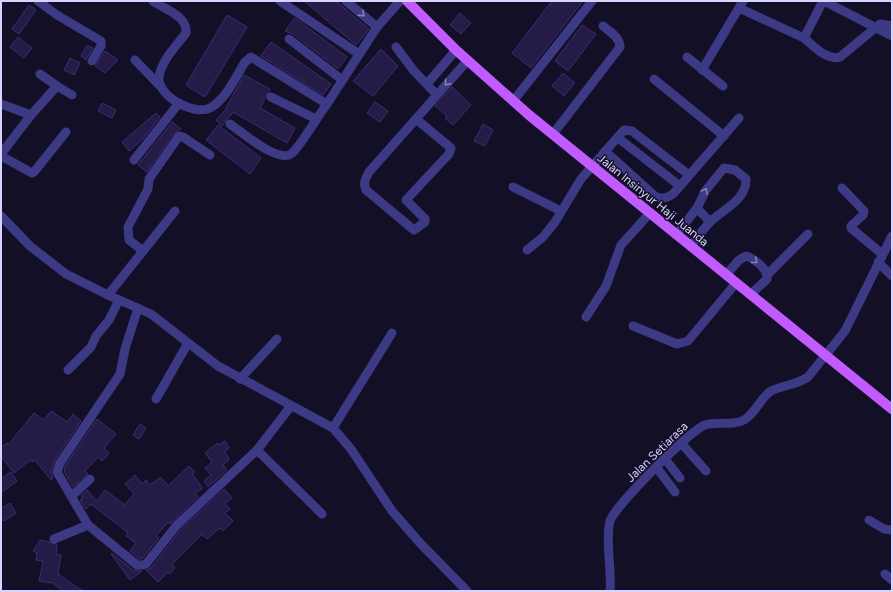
<svg xmlns="http://www.w3.org/2000/svg" width="893" height="592" font-family="Figtree,sans-serif">
	<style>
		.building { fill: #241b47; stroke: #3b2d73 }
		.lines { fill: none; stroke-linecap: round; stroke-linejoin: round }
		.minor { stroke: #3d3a85; stroke-width: 9 }
		.major { stroke: #c25bff; stroke-width: 10 }
		.oneway { stroke: #837fbc }
		.labels { text-anchor: middle; dominant-baseline: central; stroke-width: 3; stroke-linejoin: round; paint-order: stroke }
		.street-label { font-size: 12px; fill: #d9d4ff; stroke: #130f26 }
	</style>
	<rect width="100%" height="100%" fill="#130f26"/>
	<g class="building">
		<polygon points="304,1 336,1 369,29 356,45"/>
		<polygon points="552,1 583,1 531,68 512,53"/>
		<polygon points="29,5 36,10 19,34 12,29"/>
		<polygon points="460,13 471,23 461,34 450,25"/>
		<polygon points="227,15 247,27 205,97 186,85"/>
		<polygon points="295,18 347,57 338,69 293,34 285,31"/>
		<polygon points="582,25 596,34 568,71 555,61"/>
		<polygon points="18,37 32,48 24,58 10,47"/>
		<polygon points="271,42 331,84 323,95 261,56"/>
		<polygon points="87,45 93,48 86,60 81,56"/>
		<polygon points="381,49 398,66 373,96 353,81"/>
		<polygon points="105,51 118,60 105,73 95,66"/>
		<polygon points="70,58 80,63 74,75 64,70"/>
		<polygon points="563,73 575,83 564,96 552,86"/>
		<polygon points="244,75 270,89 260,108 295,128 287,143 233,112 222,126 216,120 225,110"/>
		<polygon points="452,87 471,105 453,125 445,118 447,116 435,106"/>
		<polygon points="375,102 388,111 380,122 367,113"/>
		<polygon points="102,103 116,110 112,118 98,111"/>
		<polygon points="156,113 160,117 143,139 129,151 122,142"/>
		<polygon points="172,122 181,129 174,133 147,172 138,165"/>
		<polygon points="483,124 493,130 485,146 474,141"/>
		<polygon points="218,125 261,158 250,174 206,140"/>
		<polygon points="51,411 67,422 73,414 81,421 55,460 51,472 53,478 51,480 34,459 33,462 30,460 14,473 1,456 1,447 7,443 8,445 34,413 44,420"/>
		<polygon points="97,419 116,434 104,448 109,453 102,461 98,457 85,471 88,474 73,487 64,471 65,466"/>
		<polygon points="140,424 146,428 139,439 133,435"/>
		<polygon points="225,441 229,448 225,451 229,460 223,465 227,470 208,487 204,481 211,475 205,468 212,462 205,453 218,443 219,445"/>
		<polygon points="189,466 195,472 192,474 203,488 195,494 198,497 170,524 168,522 156,536 159,538 142,559 139,559 130,551 136,543 126,536 128,533 122,528 91,504 86,509 80,500 83,498 81,496 87,490 97,501 105,490 125,505 134,494 125,484 135,475 142,484 146,480 150,485 161,477 168,486"/>
		<polygon points="11,472 17,481 1,493 1,479"/>
		<polygon points="224,489 232,498 225,504 230,509 225,513 233,521 223,531 220,528 207,539 202,534 172,564 175,568 170,574 168,572 158,582 146,570 151,568 181,529"/>
		<polygon points="10,503 16,513 4,521 1,517 1,509"/>
		<polygon points="40,540 57,544 56,554 61,555 58,574 83,591 63,591 52,583 39,581 43,561 36,560 37,553 33,551"/>
		<polygon points="112,553 133,570 142,571 130,580 111,554"/>
	</g>
	<g class="lines">
		<g class="minor">
			<polyline points="38,1 57,15 101,41 101,46 92,61"/>
			<path d="M153,1c11,8 35,15 33,32 -9,12 -25,28 -27,44 -2,19 35,39 51,31 16,-8 26,-32 35,-46l6,-5 76,47 50,-77 23,-26"/>
			<polyline points="280,1 359,54"/>
			<polyline points="346,1 377,27"/>
			<polyline points="824,1 892,36"/>
			<polyline points="739,8 804,38 823,1"/>
			<path d="M804,38c10,8 23,23 36,19l40,-33 12,2"/>
			<polyline points="289,39 341,79"/>
			<polyline points="396,47 414,71 437,95"/>
			<polyline points="687,57 723,86"/>
			<polyline points="135,60 160,86"/>
			<polyline points="702,70 743,1"/>
			<polyline points="654,79 724,136"/>
			<polyline points="427,84 456,50"/>
			<polyline points="57,86 72,95"/>
			<polyline points="271,97 316,119"/>
			<polyline points="514,100 592,1"/>
			<polyline points="1,104 31,115 1,154"/>
			<polyline points="31,115 57,86 40,74"/>
			<path d="M416,119l35,29 -2,6 -43,46 19,19v3l-11,8 -48,-40c-3,-7 -1,-11 3,-18l99,-112"/>
			<path d="M230,124c12,8 47,39 61,30 8,-5 28,-40 36,-50"/>
			<path d="M553,134l67,-87c0,-10 -10,-15 -17,-21"/>
			<polyline points="618,138 680,186"/>
			<path d="M605,151l50,45c6,4 12,2 18,-2l66,-76"/>
			<polyline points="1,156 32,173 34,172 66,132"/>
			<polyline points="134,160 179,103"/>
			<polyline points="513,187 561,211"/>
			<polyline points="842,188 864,211 863,215 851,226 851,228 882,254"/>
			<polyline points="697,208 710,222"/>
			<polyline points="1,216 30,246 66,274 108,295 151,314 218,366 333,428 351,449 392,511 420,543 467,591"/>
			<path d="M676,235l21,-27 9,-18 18,-22 11,2 11,9c1,20 -22,30 -35,42 -8,8 -14,17 -20,25"/>
			<polyline points="527,250 543,237 555,222 581,179 624,130 632,131 689,175"/>
			<polyline points="143,251 129,240 128,227 148,189 149,179 179,136 183,137 210,155"/>
			<polyline points="878,262 892,276"/>
			<polyline points="768,274 808,234"/>
			<path d="M726,275l13,-15 7,-4c9,3 22,13 21,23l-17,16"/>
			<polyline points="108,295 175,211"/>
			<polyline points="138,308 125,349 120,374 60,463 57,472 88,525 137,565 143,565 146,564 177,525 257,450 291,406"/>
			<polyline points="586,317 606,286 621,245 650,213"/>
			<polyline points="633,326 677,344 688,341 736,283"/>
			<polyline points="68,370 91,347 96,336 109,320 119,300"/>
			<polyline points="240,379 277,339"/>
			<polyline points="156,399 188,343"/>
			<polyline points="333,428 392,333"/>
			<polyline points="681,443 706,471"/>
			<polyline points="257,450 322,514"/>
			<polyline points="665,459 680,478"/>
			<polyline points="657,468 675,492"/>
			<polyline points="72,496 90,479"/>
			<polyline points="869,520 884,529 892,530"/>
			<polyline points="54,539 88,525"/>
			<polyline points="885,574 892,580"/>
			<path d="M610,591c2,-20 -5,-52 0,-70 5,-15 80,-91 95,-96 12,-4 29,1 39,-5 12,-7 16,-22 27,-29 12,-6 26,-6 37,-14l37,-46 47,-95"/>
		</g>
		<polyline class="major" points="407,1 456,50 529,115 892,409"/>
	</g>
	<defs><path id="oneway-chevron" d="M-2-3.5L2.5 0L-2 3.5" fill="none" stroke-width="1.6" stroke-linecap="round" stroke-linejoin="round"/></defs>
	<g class="oneway">
		<use href="#oneway-chevron" transform="translate(362 14) rotate(41)"/>
		<use href="#oneway-chevron" transform="translate(447 83) rotate(131)"/>
		<use href="#oneway-chevron" transform="translate(705 191) rotate(-60)"/>
		<use href="#oneway-chevron" transform="translate(755 261) rotate(39)"/>
	</g>
	<g class="labels">
		<g class="street-label">
			<text transform="translate(653 200) rotate(39)">Jalan Insinyur Haji Juanda</text>
			<text transform="translate(657 452) rotate(-44)">Jalan Setiarasa</text>
		</g>
	</g>
	<rect width="893" height="592" fill="none" stroke="#d9d4ff" stroke-width="4"/>
</svg>
